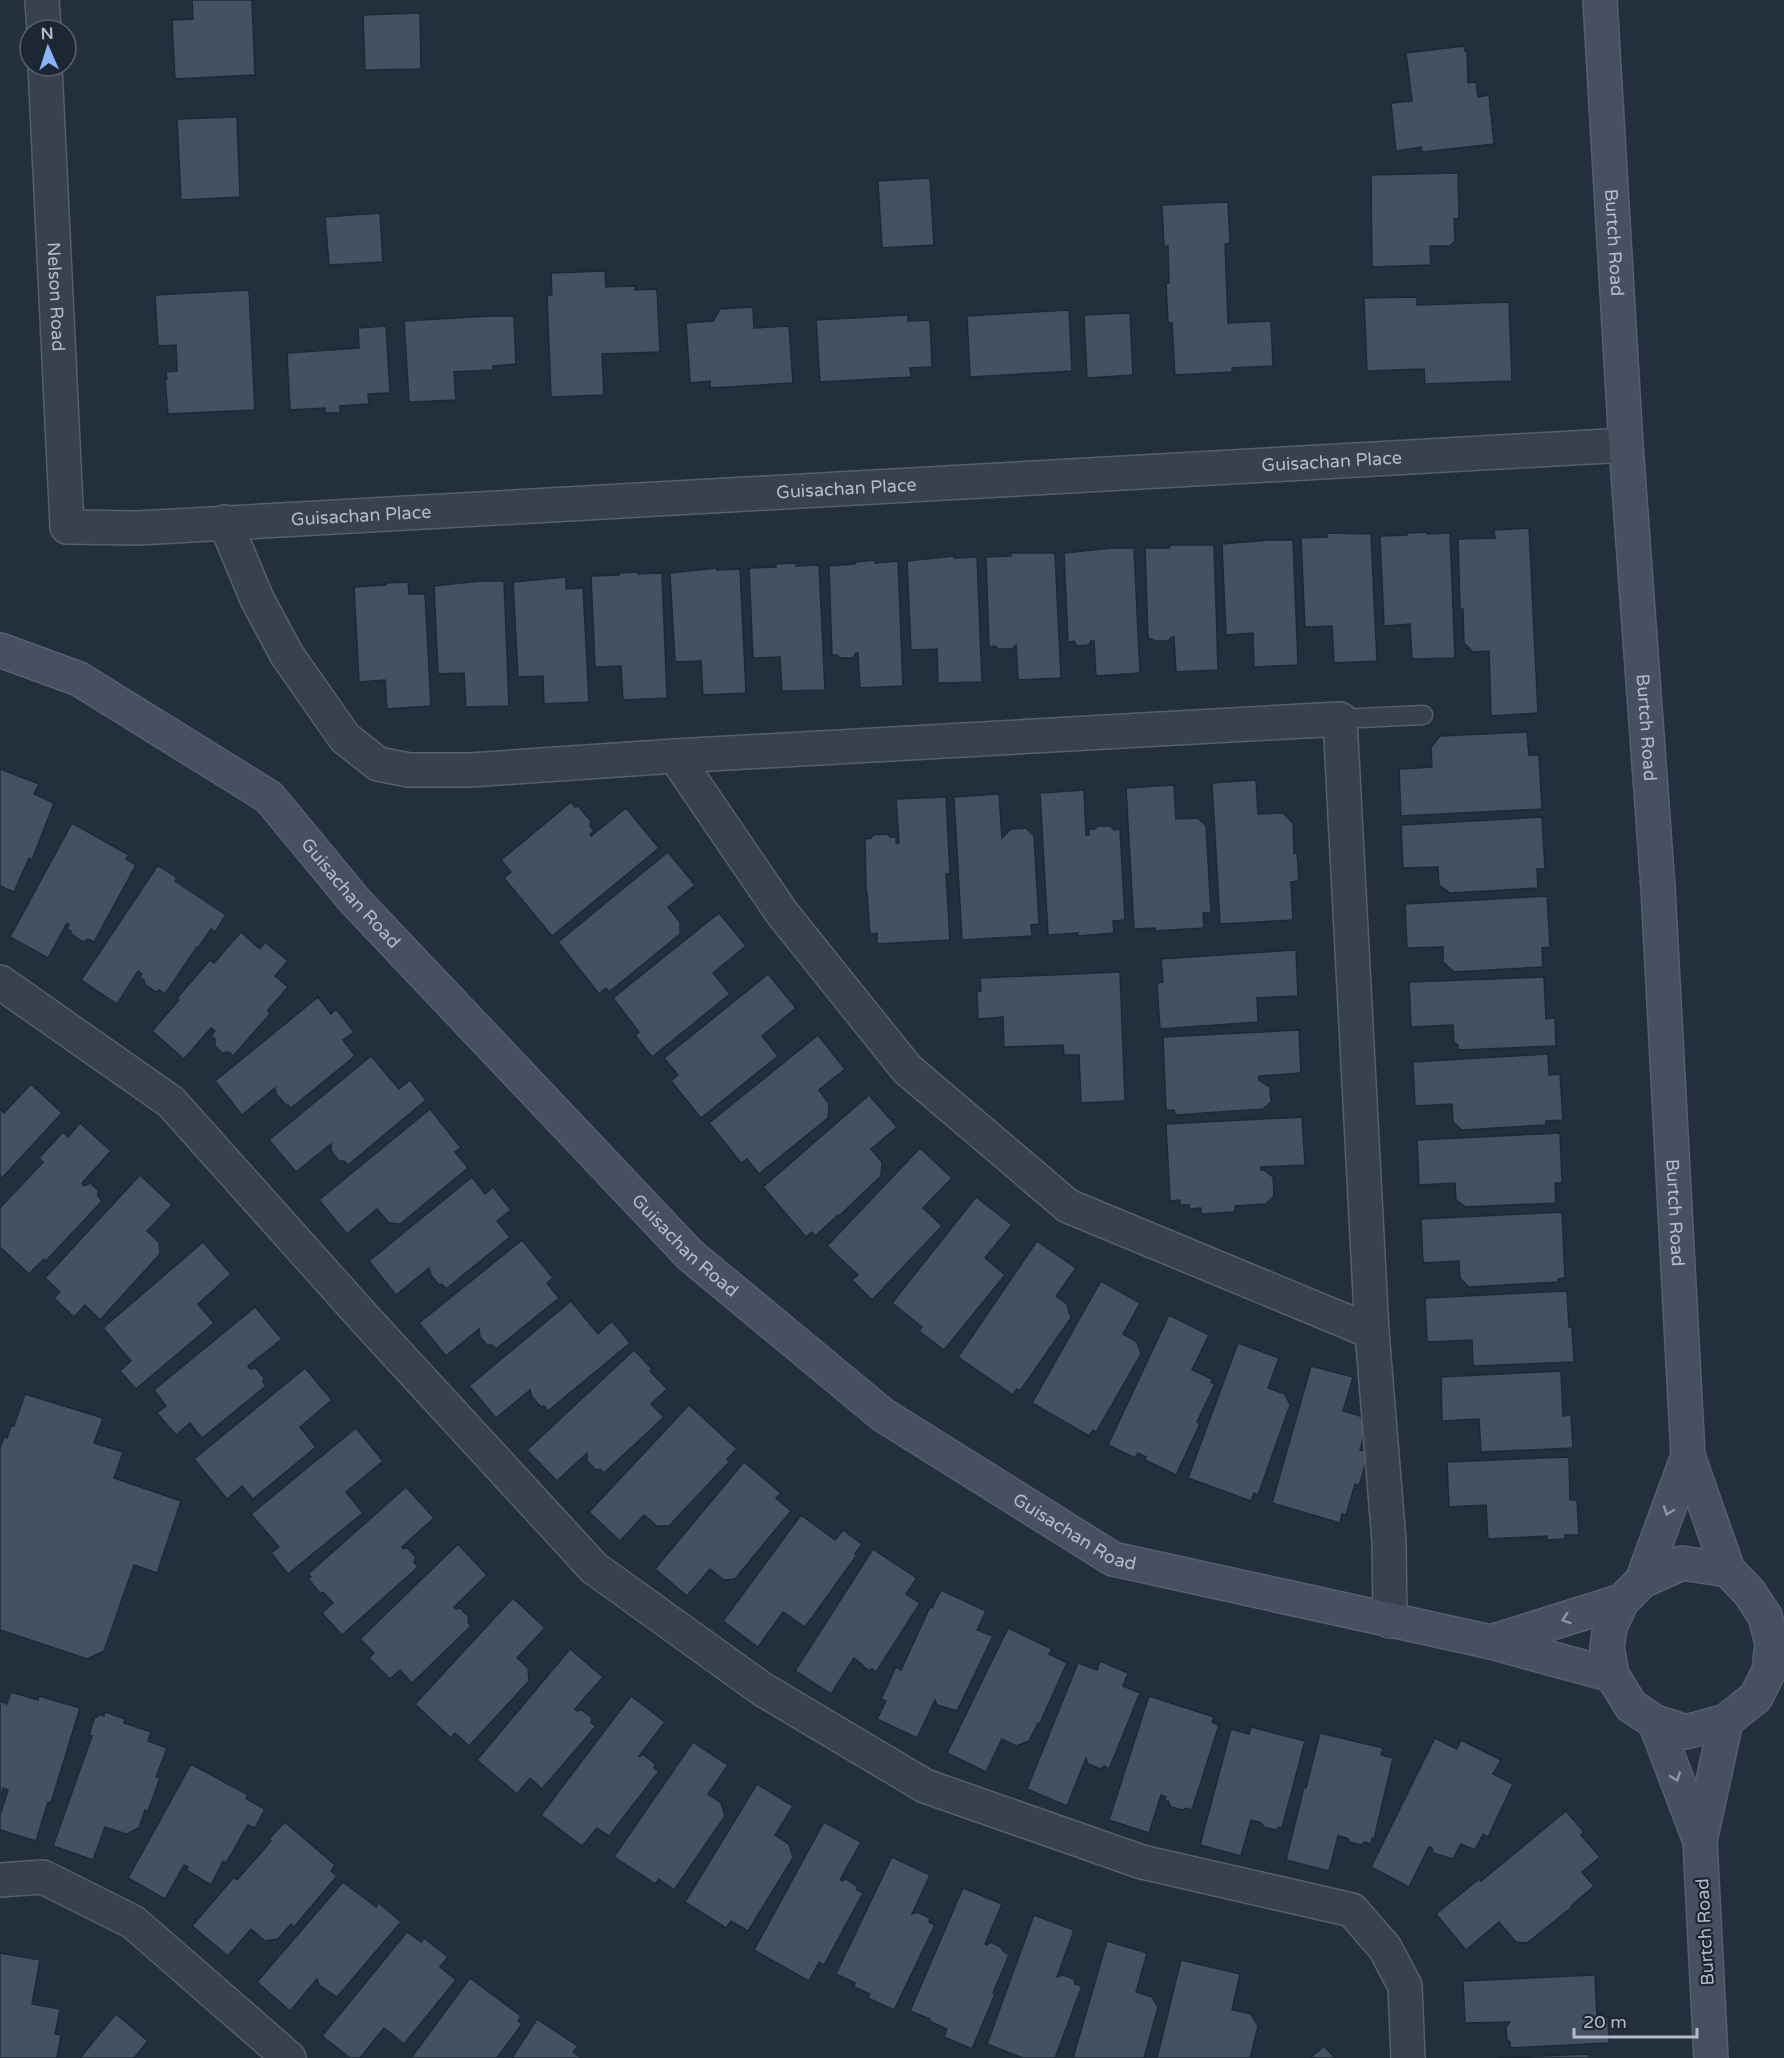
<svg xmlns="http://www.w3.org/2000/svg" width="1784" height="2058" font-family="'Varela Round',sans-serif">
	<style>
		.building { fill: #455162; stroke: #1f2835; stroke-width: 1.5 }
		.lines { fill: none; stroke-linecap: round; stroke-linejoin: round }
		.lane-casing { stroke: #565f6c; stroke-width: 21 }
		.street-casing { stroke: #565f6c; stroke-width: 36 }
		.secondary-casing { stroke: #565f6c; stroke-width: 36 }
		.lane { stroke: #38414e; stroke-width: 18 }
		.street { stroke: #38414e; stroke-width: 33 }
		.secondary { stroke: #465061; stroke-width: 33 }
		.oneway { stroke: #8e96a5 }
		.labels { text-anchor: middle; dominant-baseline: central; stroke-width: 4.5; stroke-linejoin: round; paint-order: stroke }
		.street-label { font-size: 18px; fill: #b4bcc9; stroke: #1d2633 }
	</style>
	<rect width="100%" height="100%" fill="#242f3e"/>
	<g class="building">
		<polygon points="192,0 252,0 255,75 175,79 172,20 193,19"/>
		<polygon points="420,13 421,69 365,70 363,15"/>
		<polygon points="1464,46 1465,51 1467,51 1468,83 1476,82 1478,97 1489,95 1494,144 1422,152 1421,147 1396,151 1391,103 1412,101 1406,53"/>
		<polygon points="237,117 240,197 181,200 177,119"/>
		<polygon points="1458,173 1459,219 1454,219 1455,241 1450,246 1430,246 1431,265 1372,267 1371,175"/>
		<polygon points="930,178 934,245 882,248 878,181"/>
		<polygon points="1228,202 1230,243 1225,244 1228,323 1271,321 1273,366 1232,368 1232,372 1175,375 1172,323 1168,323 1166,283 1169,283 1168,246 1164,247 1162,205"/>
		<polygon points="380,213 383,262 329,265 325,217"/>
		<polygon points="605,271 606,287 635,286 635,290 657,289 660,352 602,354 604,395 551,397 547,295 552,295 551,273"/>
		<polygon points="249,290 255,410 168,414 165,379 167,379 166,372 177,371 176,345 158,346 155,295"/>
		<polygon points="1417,297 1417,305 1509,302 1512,381 1425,384 1424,369 1367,371 1364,298"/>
		<polygon points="753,307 754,328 789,326 793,383 710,388 710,381 690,383 686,323 713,321 720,309"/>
		<polygon points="1069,310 1072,371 970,377 967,316"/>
		<polygon points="1130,313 1133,375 1087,378 1084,315"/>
		<polygon points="908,315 908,321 930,320 932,367 910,368 911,377 820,382 816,320"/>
		<polygon points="490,316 514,316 516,364 493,366 493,370 454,372 456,400 409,402 404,321"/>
		<polygon points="386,326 390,393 368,394 369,404 340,406 340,413 325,413 325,408 290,410 287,353 359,348 358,328"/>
		<polygon points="1529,528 1538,713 1491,716 1489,651 1473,652 1464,643 1463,609 1460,610 1458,539 1495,538 1494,530"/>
		<polygon points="1427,532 1427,534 1450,533 1455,658 1412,659 1410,624 1384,626 1380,536 1407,535 1406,533"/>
		<polygon points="1327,533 1371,534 1377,661 1334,663 1332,626 1305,627 1301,538 1327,537"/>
		<polygon points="1269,540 1293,540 1298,665 1254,667 1253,633 1226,635 1222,544"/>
		<polygon points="1170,545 1214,545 1218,670 1176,672 1174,637 1172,637 1168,641 1156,641 1148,638 1145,548 1169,548"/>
		<polygon points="1112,548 1134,548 1140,673 1096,676 1094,641 1091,641 1089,645 1077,646 1074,641 1068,642 1064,553"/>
		<polygon points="1011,553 1055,553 1061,678 1018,680 1016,645 1012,649 998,649 995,646 989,647 986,557 1011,556"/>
		<polygon points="954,556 954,558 977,557 982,682 938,683 937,649 911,650 907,561"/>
		<polygon points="875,560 875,563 898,561 903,686 860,688 858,653 856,653 853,658 840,658 837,655 832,655 829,566 855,564 855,562"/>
		<polygon points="796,563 796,566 819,565 825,690 782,691 780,657 753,658 749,568 776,567 776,564"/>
		<polygon points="717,568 717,570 740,569 746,693 703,695 701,661 675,662 670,573"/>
		<polygon points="638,572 638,574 662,573 667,698 623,700 621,666 595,667 591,576 619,575 618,573"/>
		<polygon points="566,577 566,589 583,588 589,702 544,704 543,676 518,677 513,582"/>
		<polygon points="480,581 504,581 509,706 466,707 464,673 438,674 434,586"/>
		<polygon points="408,582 409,594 425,594 431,706 387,709 385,680 359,682 354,587 386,585 385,583"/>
		<polygon points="1527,732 1529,755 1539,755 1542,809 1401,816 1399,769 1432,767 1431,747 1440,736"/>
		<polygon points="0,769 39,784 34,794 54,803 32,860 29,858 14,892 0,886"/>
		<polygon points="1256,780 1258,814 1283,813 1293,823 1294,853 1297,853 1299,881 1291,882 1293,920 1220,924 1212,783"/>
		<polygon points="1174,785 1176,819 1198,818 1206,826 1211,913 1203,913 1204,928 1155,931 1155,928 1134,929 1126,788"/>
		<polygon points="1084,790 1086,835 1089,835 1089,829 1095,829 1097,826 1110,826 1114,830 1120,829 1125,920 1113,921 1114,933 1078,936 1078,933 1048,935 1040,793"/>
		<polygon points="999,794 1002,838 1011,829 1026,828 1034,836 1039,924 1031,925 1032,936 962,940 954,797"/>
		<polygon points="946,797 950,874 946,874 950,940 877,944 877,933 870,934 867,892 866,892 865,839 871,838 873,835 887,834 890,837 896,837 896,843 899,843 896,799"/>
		<polygon points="571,802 575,807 578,806 591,821 590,826 594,831 590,834 591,836 626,808 659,848 552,936 504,878 511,872 501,860"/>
		<polygon points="1542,817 1545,869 1537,869 1538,888 1450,893 1439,885 1438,867 1403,868 1401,825"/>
		<polygon points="72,823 129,855 126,859 136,865 94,942 88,939 83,942 72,935 71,931 67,929 69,925 67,923 48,958 10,937"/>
		<polygon points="668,852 695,885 668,907 680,922 680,934 609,992 606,988 599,994 558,942"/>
		<polygon points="159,866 177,878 175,881 226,915 215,932 211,929 198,948 197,947 165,994 159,990 156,992 145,985 144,980 140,977 142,974 138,971 117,1004 81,980 156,868"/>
		<polygon points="1547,896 1550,947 1542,948 1543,967 1454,972 1443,962 1443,947 1407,948 1405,904"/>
		<polygon points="719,913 746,946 713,973 730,994 652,1057 635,1035 639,1032 613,998"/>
		<polygon points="241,932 260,949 265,942 288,961 275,976 288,987 268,1010 270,1014 233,1056 229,1052 222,1053 215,1046 215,1039 211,1036 215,1031 211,1028 184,1059 152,1031 179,1000 177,998 210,960 214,963"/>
		<polygon points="1296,950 1298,996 1257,998 1258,1022 1160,1029 1157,983 1163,982 1161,959"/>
		<polygon points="1120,972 1125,1101 1081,1103 1079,1055 1064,1055 1063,1045 1004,1047 1003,1017 978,1019 977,991 981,991 980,978"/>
		<polygon points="768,974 796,1008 762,1036 778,1056 701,1118 671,1081 678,1075 664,1058"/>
		<polygon points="1544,977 1546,1019 1555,1018 1556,1046 1458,1050 1458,1045 1454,1042 1453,1025 1411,1027 1409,982"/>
		<polygon points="318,997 331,1014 336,1009 354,1032 343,1040 355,1056 291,1108 288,1105 285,1104 276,1094 275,1088 242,1115 215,1081"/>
		<polygon points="1299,1030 1301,1073 1259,1076 1259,1080 1270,1087 1271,1102 1263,1109 1175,1115 1174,1110 1166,1110 1163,1037"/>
		<polygon points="818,1035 845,1069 819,1090 829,1104 828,1118 759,1174 747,1159 741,1163 709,1123"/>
		<polygon points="1548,1054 1549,1075 1560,1074 1563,1120 1546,1121 1546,1125 1462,1130 1453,1122 1452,1104 1415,1106 1413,1062"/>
		<polygon points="371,1056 399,1089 410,1080 426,1100 348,1165 344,1161 339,1161 331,1151 331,1144 296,1172 269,1140"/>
		<polygon points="31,1084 62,1113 0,1180 0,1109 4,1113"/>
		<polygon points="869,1095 897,1127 871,1149 882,1162 881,1176 839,1216 838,1215 815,1236 812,1232 806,1237 763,1187"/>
		<polygon points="430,1109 461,1148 455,1152 468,1168 400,1224 389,1223 377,1209 347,1234 319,1200"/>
		<polygon points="1302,1117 1305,1165 1261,1167 1261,1170 1264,1170 1273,1177 1274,1196 1266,1204 1235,1206 1235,1212 1201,1214 1201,1208 1189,1209 1189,1205 1180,1205 1180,1200 1170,1201 1166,1124"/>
		<polygon points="80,1123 111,1151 82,1183 84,1186 90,1183 98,1190 98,1196 102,1201 46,1261 44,1259 29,1274 0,1247 0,1208 43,1162 39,1158 63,1132 68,1137"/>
		<polygon points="1560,1133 1562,1183 1555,1183 1556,1203 1466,1207 1456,1200 1455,1183 1419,1185 1417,1140"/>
		<polygon points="920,1148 952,1178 923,1208 942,1226 872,1300 852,1280 858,1275 827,1246"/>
		<polygon points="140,1175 172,1205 147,1231 159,1242 160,1254 100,1320 85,1305 74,1317 54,1298 60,1292 45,1278"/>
		<polygon points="472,1177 485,1194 493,1187 511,1210 497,1221 510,1237 446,1289 443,1285 438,1284 431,1275 429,1268 396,1295 369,1261"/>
		<polygon points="976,1197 1012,1225 985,1258 1005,1275 944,1350 919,1331 922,1327 892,1303"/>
		<polygon points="1562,1212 1565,1278 1558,1279 1558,1282 1469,1287 1460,1278 1459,1261 1423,1263 1421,1219"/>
		<polygon points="522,1240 553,1278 547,1283 559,1298 496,1349 492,1345 487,1345 480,1337 479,1329 446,1356 419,1323"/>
		<polygon points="1037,1241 1076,1268 1056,1296 1067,1304 1071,1318 1020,1391 1017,1389 1013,1395 958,1357"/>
		<polygon points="203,1242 231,1274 198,1304 214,1323 136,1389 120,1371 131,1361 103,1328"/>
		<polygon points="1101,1281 1140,1303 1123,1334 1137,1342 1141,1354 1096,1432 1093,1430 1089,1436 1032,1403"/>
		<polygon points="1567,1291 1569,1327 1572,1327 1574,1362 1473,1366 1472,1340 1427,1342 1425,1298"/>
		<polygon points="571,1301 598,1334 612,1321 630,1343 548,1411 544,1406 541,1407 532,1397 530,1390 496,1418 469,1386"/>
		<polygon points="255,1307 282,1339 248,1366 250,1369 256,1368 264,1378 263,1382 266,1386 202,1438 190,1423 176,1435 157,1413 166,1406 154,1390"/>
		<polygon points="1169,1315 1209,1335 1192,1370 1212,1379 1211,1382 1215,1384 1197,1422 1200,1424 1176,1475 1145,1460 1146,1457 1138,1453 1135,1458 1108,1445"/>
		<polygon points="1238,1343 1279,1358 1268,1388 1285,1394 1290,1405 1258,1495 1254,1493 1251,1501 1188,1478"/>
		<polygon points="634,1350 652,1369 650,1371 667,1389 651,1404 664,1417 604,1473 600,1469 596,1470 587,1461 587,1453 557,1481 527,1450"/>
		<polygon points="1311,1366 1353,1377 1343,1411 1360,1416 1366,1428 1360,1450 1369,1452 1359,1486 1355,1484 1346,1515 1342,1514 1340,1523 1272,1503"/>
		<polygon points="305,1368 332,1400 300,1427 316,1447 253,1499 242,1486 227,1499 194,1459"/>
		<polygon points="1561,1371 1563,1416 1571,1415 1573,1448 1481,1452 1479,1419 1442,1421 1441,1377"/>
		<polygon points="25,1394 103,1418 94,1443 123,1452 114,1478 181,1501 157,1573 134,1565 104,1651 87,1659 0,1630 0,1448 4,1437 7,1438 11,1426 14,1426"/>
		<polygon points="689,1405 737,1449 727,1459 729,1462 669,1526 657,1526 644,1515 620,1541 589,1512"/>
		<polygon points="356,1428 383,1461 346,1492 363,1513 288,1574 271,1553 279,1547 251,1514"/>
		<polygon points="1569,1457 1570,1500 1577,1500 1579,1535 1565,1535 1565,1539 1547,1540 1547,1536 1488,1539 1486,1505 1449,1507 1447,1462"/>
		<polygon points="744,1462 781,1493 776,1498 791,1511 735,1579 724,1580 710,1569 687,1596 655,1569"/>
		<polygon points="406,1487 434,1518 402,1547 403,1549 407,1548 416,1557 414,1562 418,1567 342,1635 322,1613 333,1603 323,1592 321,1594 308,1579 311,1577 308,1574"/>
		<polygon points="801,1515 835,1540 843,1530 862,1544 855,1554 857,1555 805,1627 783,1612 758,1647 723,1621"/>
		<polygon points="458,1544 487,1575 454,1607 456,1609 460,1608 469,1617 468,1622 471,1626 412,1683 400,1670 390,1679 369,1658 374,1653 360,1639"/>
		<polygon points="873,1549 917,1578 906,1594 920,1603 876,1672 872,1669 869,1671 854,1658 831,1694 795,1671"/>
		<polygon points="941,1590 986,1611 977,1630 993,1636 957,1711 937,1705 935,1700 917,1738 877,1719 886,1701 881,1699 896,1667 901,1670 930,1607 932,1608"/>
		<polygon points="513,1598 545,1628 517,1658 528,1668 529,1681 469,1746 455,1733 451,1738 415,1704"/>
		<polygon points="1008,1628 1052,1649 1049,1654 1067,1663 1040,1723 1038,1723 1029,1741 1016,1746 1002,1739 986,1772 947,1753"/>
		<polygon points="570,1649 603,1677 575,1709 577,1711 582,1710 592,1718 591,1723 596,1726 542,1789 530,1778 517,1794 477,1760"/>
		<polygon points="1100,1661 1128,1673 1123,1686 1140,1693 1109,1769 1104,1766 1101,1769 1088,1764 1086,1758 1067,1806 1027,1789 1078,1663 1097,1670"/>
		<polygon points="11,1692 38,1700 39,1696 80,1708 51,1803 48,1802 36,1841 0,1830 0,1815 8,1790 3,1788 2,1793 0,1793 0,1701 7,1704"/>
		<polygon points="631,1696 665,1722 639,1756 644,1755 655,1764 654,1768 659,1771 609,1836 597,1828 582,1846 541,1815"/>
		<polygon points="1149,1696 1214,1717 1212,1722 1219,1725 1192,1810 1186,1808 1183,1810 1171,1807 1168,1801 1164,1800 1166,1797 1161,1795 1149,1833 1109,1820"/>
		<polygon points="105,1712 125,1719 124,1723 151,1732 148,1741 167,1748 156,1777 160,1778 148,1811 145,1810 139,1828 126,1834 105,1827 93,1860 53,1846 92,1736 89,1735 95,1717 98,1717 99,1714 104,1716"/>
		<polygon points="1251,1727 1305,1741 1282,1828 1279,1827 1276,1830 1264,1827 1261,1823 1251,1820 1241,1856 1200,1845 1231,1729 1249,1734"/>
		<polygon points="1320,1733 1383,1748 1381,1755 1393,1758 1374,1839 1372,1838 1371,1844 1365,1842 1361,1845 1350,1842 1347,1838 1338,1836 1329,1871 1286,1860 1304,1787 1306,1788"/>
		<polygon points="1435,1738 1457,1749 1461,1740 1501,1760 1493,1774 1513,1784 1488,1837 1483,1834 1475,1850 1461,1844 1453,1859 1433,1853 1432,1848 1429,1847 1409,1887 1371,1867"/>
		<polygon points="693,1742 728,1765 708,1794 721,1803 725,1816 674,1890 659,1879 655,1884 614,1857"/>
		<polygon points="191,1764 248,1795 246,1799 265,1809 255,1828 248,1825 226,1863 223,1861 211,1885 186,1870 188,1867 184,1865 165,1899 128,1878"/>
		<polygon points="757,1784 793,1806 775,1835 789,1844 793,1858 748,1931 731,1921 726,1928 685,1902"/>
		<polygon points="1566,1811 1584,1832 1581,1835 1600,1857 1582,1872 1594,1886 1571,1906 1572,1907 1527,1943 1516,1942 1499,1922 1466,1950 1436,1914 1479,1879 1481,1881"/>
		<polygon points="824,1822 861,1842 840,1880 842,1881 846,1879 857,1886 857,1890 863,1893 824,1965 819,1962 809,1981 754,1950"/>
		<polygon points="286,1823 335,1865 331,1871 337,1876 294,1927 291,1924 278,1939 265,1941 251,1929 228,1956 192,1926 234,1877 237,1880 271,1841 269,1839 283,1824"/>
		<polygon points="892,1857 930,1875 912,1914 917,1912 930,1918 929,1922 935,1925 894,2010 868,1998 870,1994 854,1987 855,1983 836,1974"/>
		<polygon points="343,1882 376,1907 379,1903 401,1922 337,1997 319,1985 317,1979 290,2011 257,1982"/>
		<polygon points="963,1888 1002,1904 985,1944 987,1945 990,1942 1001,1947 1003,1951 1009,1955 993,1993 995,1994 972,2049 944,2037 947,2029 929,2021 930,2019 910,2011"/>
		<polygon points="1034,1915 1074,1930 1057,1977 1063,1975 1074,1979 1075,1984 1082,1986 1055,2058 1023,2058 987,2044"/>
		<polygon points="407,1932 421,1942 424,1938 448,1957 440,1967 456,1980 404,2044 384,2028 360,2058 350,2058 322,2036"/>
		<polygon points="1107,1941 1147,1953 1136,1992 1152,1997 1158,2007 1144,2058 1073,2058"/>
		<polygon points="0,1953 40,1960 32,2004 60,2009 55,2034 61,2035 57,2058 0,2058"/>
		<polygon points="1181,1960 1240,1974 1232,2010 1251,2014 1258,2026 1250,2058 1157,2058"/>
		<polygon points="1595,1975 1597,2018 1608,2017 1609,2043 1510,2048 1510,2042 1507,2040 1506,2027 1510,2022 1465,2023 1463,1981"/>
		<polygon points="470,1978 521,2016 518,2021 522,2024 497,2058 411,2058"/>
		<polygon points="116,2014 148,2041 134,2058 80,2058"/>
		<polygon points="537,2019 578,2046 573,2052 582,2058 512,2058"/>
		<polygon points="1324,2046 1335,2058 1310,2058"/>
		<polygon points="1589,2054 1589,2058 1498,2058"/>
	</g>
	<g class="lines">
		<defs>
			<polyline id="lane" points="1340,719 1423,715"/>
			<g id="street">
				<polyline points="42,0 44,30"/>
				<path id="s1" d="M45,66l22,461 71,1 1488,-83"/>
				<polyline points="225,522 257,599 287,655 345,738 378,764 409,770 470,770 675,756 1340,719 1372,1332 1389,1541 1390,1621"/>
				<polyline points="675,756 782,913 907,1069 1068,1206 1372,1332"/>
				<polyline points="0,982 171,1102 366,1320 594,1568 762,1689 925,1786 1142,1862 1352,1910 1385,1948 1405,1986 1408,2058"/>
				<polyline points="0,1880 43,1877 133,1922 289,2058"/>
			</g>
			<g id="secondary">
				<path id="s2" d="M1600,0l26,445 32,443 30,568 40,114"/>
				<path id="s3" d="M0,650l79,29 190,118 86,104 335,354 193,160 230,144 378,83 121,33"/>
				<polygon points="1682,1563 1728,1570 1749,1592 1765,1616 1772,1643 1769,1671 1756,1697 1726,1721 1686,1732 1655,1722 1631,1706 1612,1675 1607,1647 1610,1627 1622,1601 1642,1581"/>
				<polyline points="1642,1581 1688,1456"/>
				<polyline points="1491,1642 1622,1601"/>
				<polyline points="1655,1722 1700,1841"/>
				<polyline points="1711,2058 1700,1841 1726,1721"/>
			</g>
		</defs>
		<use href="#lane" class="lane-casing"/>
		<use href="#street" class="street-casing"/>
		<use href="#secondary" class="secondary-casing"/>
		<use href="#lane" class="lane"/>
		<use href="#street" class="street"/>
		<use href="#secondary" class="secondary"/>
	</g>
	<defs><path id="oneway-chevron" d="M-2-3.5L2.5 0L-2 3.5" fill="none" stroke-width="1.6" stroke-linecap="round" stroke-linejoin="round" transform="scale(1.5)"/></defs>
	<g class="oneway">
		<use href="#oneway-chevron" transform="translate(1668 1511) rotate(110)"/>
		<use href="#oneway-chevron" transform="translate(1566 1619) rotate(163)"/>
		<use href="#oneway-chevron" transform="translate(1676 1777) rotate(69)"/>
	</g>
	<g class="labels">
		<g class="street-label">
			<text stroke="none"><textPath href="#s2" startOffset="243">Burtch Road</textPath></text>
			<text stroke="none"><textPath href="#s1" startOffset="231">Nelson Road</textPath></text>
			<text stroke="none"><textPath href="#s1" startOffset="1728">Guisachan Place</textPath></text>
			<text stroke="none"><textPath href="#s1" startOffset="1242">Guisachan Place</textPath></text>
			<text stroke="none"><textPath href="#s1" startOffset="756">Guisachan Place</textPath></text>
			<text stroke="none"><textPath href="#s2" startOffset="729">Burtch Road</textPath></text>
			<text stroke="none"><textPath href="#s3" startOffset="434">Guisachan Road</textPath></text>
			<text stroke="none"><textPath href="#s2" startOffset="1215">Burtch Road</textPath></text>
			<text stroke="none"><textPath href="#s3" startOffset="920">Guisachan Road</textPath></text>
			<text stroke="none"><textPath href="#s3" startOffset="1406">Guisachan Road</textPath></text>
			<text transform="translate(1705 1932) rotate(-93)">Burtch Road</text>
		</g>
	</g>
	<g transform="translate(48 48) rotate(357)"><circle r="28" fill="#1d2633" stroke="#59626f" stroke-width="1.5"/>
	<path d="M0-4.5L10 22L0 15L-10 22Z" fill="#8ab4f8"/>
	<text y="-9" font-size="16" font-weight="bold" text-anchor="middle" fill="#b4bcc9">N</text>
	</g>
	<path d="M1574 2028v9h123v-9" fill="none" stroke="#b4bcc9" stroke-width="3"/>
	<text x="1583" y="2028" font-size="18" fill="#b4bcc9" stroke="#1d2633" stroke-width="4.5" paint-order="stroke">20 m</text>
</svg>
